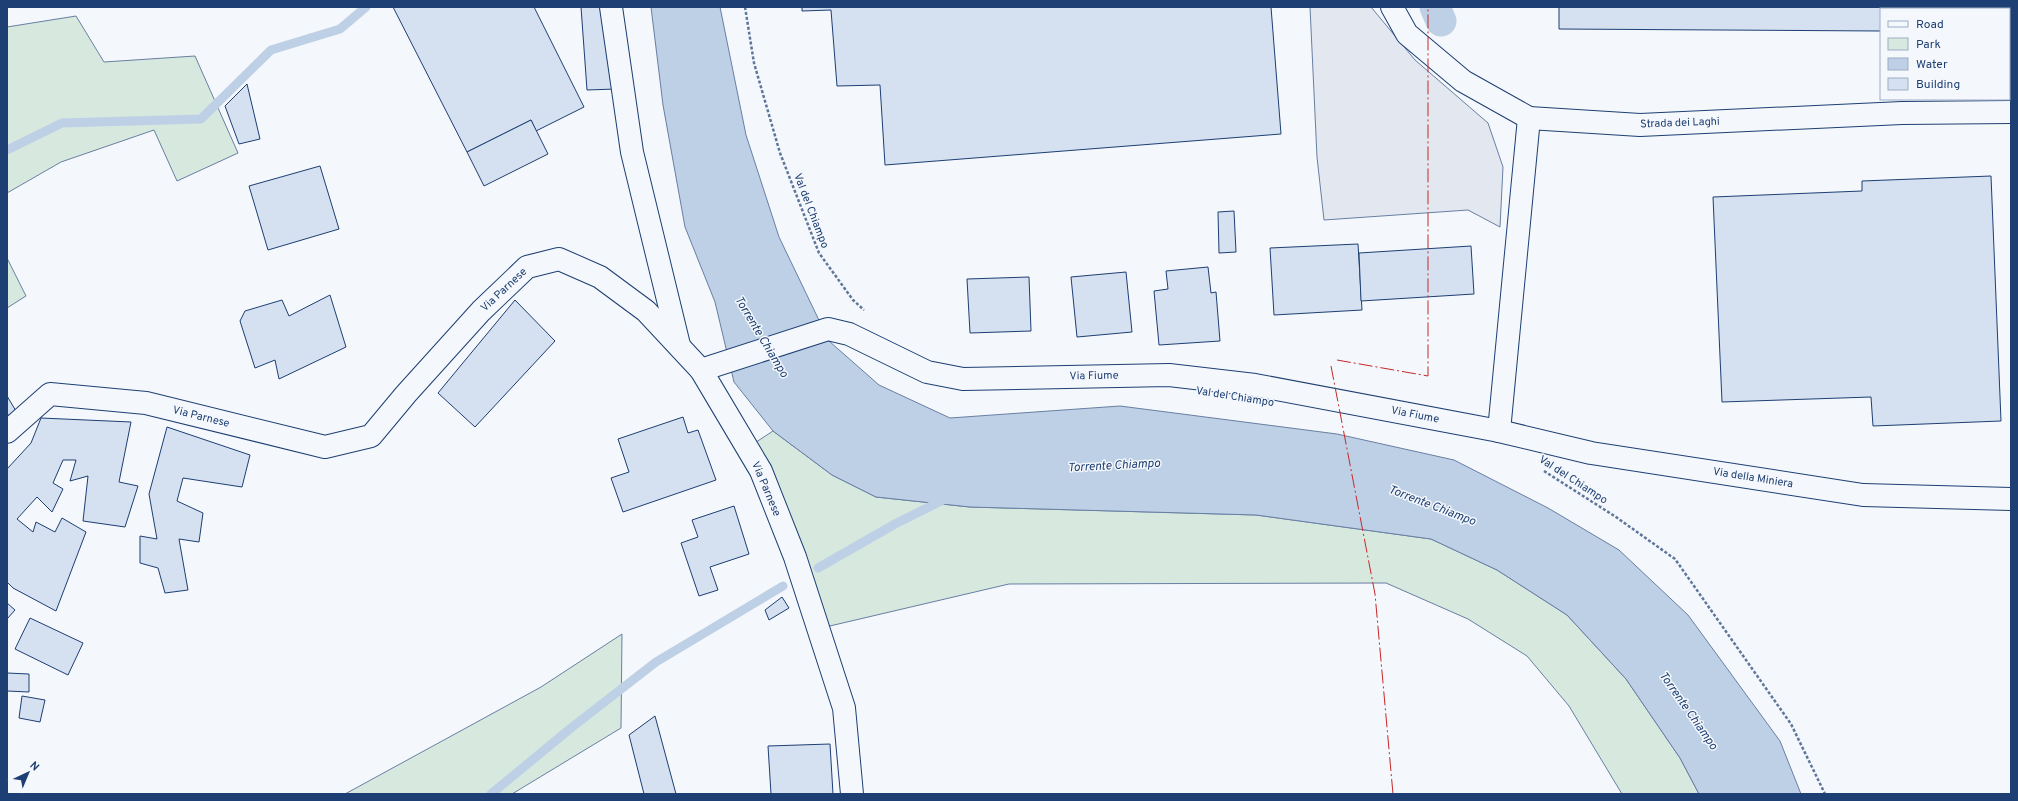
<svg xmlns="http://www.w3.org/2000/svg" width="2018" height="801" font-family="Overpass,sans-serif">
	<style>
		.green { fill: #d7e8df; stroke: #687fa3 }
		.parking { fill: #e3e8f0; stroke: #687fa3 }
		.water { fill: #bed0e5; stroke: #687fa3 }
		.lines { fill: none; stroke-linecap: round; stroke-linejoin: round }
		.stream { stroke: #bed0e5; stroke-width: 9 }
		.canal { stroke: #bed0e5; stroke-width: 31 }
		.building { fill: #d5e0f0; stroke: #1d3f73 }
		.minor-casing { stroke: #1d3f73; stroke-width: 24 }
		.path { stroke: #5e769c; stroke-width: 2.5; stroke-dasharray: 3 2; stroke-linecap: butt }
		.minor { stroke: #f4f7fb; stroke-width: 22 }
		.power { stroke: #c62828; stroke-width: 1; stroke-dasharray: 14 3 2 3; stroke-linecap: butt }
		.labels { text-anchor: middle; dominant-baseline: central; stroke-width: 3; stroke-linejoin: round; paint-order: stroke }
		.street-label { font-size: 11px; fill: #1d3f73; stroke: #f4f7fb }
		.water-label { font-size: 12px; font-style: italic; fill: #1d3f73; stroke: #f4f7fb }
	</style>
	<rect width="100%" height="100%" fill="#f4f7fb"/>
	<g class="green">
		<polygon points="76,16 104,62 195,56 238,153 177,181 154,130 61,162 7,193 7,27"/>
		<polygon points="7,258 26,296 7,308"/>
		<polygon points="773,431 832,475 876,497 970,507 1256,515 1431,539 1497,570 1567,615 1626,679 1680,758 1699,794 1622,794 1569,706 1527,656 1468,619 1386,583 1009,584 817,629 744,450"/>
		<polygon points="622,634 621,728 512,794 345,794 541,687"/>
	</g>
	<polygon class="parking" points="1310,7 1371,7 1415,60 1488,123 1503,167 1500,227 1468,210 1324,220 1317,157"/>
	<polygon class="water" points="651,7 720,7 746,135 779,237 829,341 879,385 950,418 1120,406 1337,434 1454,460 1548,508 1619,550 1688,615 1780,741 1801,794 1699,794 1680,758 1626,679 1567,615 1497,570 1431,539 1256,515 970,507 876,497 832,475 773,431 734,382 715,302 685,227 663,105"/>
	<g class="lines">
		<g class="stream">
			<polyline points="7,150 62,123 201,119 271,50 340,29 366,7"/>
			<polyline points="818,568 895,524 947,498"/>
			<polyline points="491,794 571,728 656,662 783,586"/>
		</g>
		<polyline class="canal" points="1435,7 1441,21"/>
	</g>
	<g class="building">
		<polygon points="393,7 534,7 584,107 536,131 531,120 467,152"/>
		<polygon points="581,7 605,7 616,89 587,90"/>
		<polygon points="802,7 1271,7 1281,134 885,165 880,85 837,86 831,10 802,11"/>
		<polygon points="1559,7 2011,7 2011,31 2009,31 2009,9 1881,9 1881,31 1559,29"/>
		<polygon points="247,84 260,139 239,144 225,106"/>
		<polygon points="531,120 548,154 484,186 467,152"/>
		<polygon points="320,166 339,229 268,250 249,186"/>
		<polygon points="1991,176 2001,421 1873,426 1871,397 1722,402 1713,197 1862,191 1862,181"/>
		<polygon points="1234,211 1236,252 1219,253 1218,212"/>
		<polygon points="1358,244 1362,310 1274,315 1270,248"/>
		<polygon points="1471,246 1474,294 1361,301 1359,253"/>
		<polygon points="1208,267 1211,293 1216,292 1220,341 1159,345 1154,291 1168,289 1166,271"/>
		<polygon points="1126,272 1132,332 1077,337 1071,277"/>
		<polygon points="1029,277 1031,331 970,333 967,279"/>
		<polygon points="330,295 346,347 279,379 275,360 255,368 240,321 245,311 282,300 289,316"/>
		<polygon points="515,300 555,341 475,427 438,393"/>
		<polygon points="7,396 16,411 7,416"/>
		<polygon points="683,417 688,433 698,430 716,480 623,512 611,478 629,472 618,439"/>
		<polygon points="41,418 131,422 119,482 138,486 125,527 83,521 88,476 70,481 76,460 63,460 53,483 63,489 52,512 37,497 17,519 33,532 36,522 55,532 62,518 86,532 56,611 13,588 7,582 7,469 31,443"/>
		<polygon points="167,427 250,455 242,487 183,478 177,501 203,513 199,542 179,539 188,590 165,593 158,568 140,563 140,536 157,539 149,494"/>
		<polygon points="734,506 749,554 710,567 718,590 699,596 681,543 698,537 692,520"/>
		<polygon points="782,597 789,608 769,620 765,610"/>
		<polygon points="7,603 15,610 7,619"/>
		<polygon points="30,618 83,643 68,675 15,649"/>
		<polygon points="7,673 29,674 29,692 7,691"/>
		<polygon points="22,696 45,700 40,722 19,718"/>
		<polygon points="655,716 676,794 677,794 644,794 629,735"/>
		<polygon points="830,744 833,794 771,794 768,746"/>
	</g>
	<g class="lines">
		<defs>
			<g id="minor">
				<polyline points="611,7 632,152 679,345"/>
				<polyline points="1392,7 1407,34 1463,81 1529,118 1640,125 1902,113 2011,112"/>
				<polyline points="701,370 828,329 849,334 927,372 963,379 1169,375 1255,385 1499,431 1591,453 1863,495 2011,499"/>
				<polyline points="1499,431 1529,118"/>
				<polyline points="7,432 50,394 146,403 325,447 371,436 406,394 481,311 527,267 559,259 600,277 646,311 701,370 761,471 795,557 844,708 852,794"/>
			</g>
		</defs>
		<use href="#minor" class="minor-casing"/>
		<g class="path">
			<polyline points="745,7 754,63 780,153 819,253 853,300 864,310"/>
			<polyline points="1544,471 1616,517 1675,559 1791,724 1825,794"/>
		</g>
		<use href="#minor" class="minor"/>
		<g class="power">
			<polyline points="1337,360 1428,376 1428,7"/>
			<polyline points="1331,366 1375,594 1393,794"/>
		</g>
	</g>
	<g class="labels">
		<g class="street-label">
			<text transform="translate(1680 123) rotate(-2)">Strada dei Laghi</text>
			<text transform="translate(811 211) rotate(69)">Val del Chiampo</text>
			<text transform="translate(504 290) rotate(-43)">Via Parnese</text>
			<text transform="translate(1094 376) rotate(-1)">Via Fiume</text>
			<text transform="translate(1235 397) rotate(9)">Val del Chiampo</text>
			<text transform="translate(1415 415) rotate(11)">Via Fiume</text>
			<text transform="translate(201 417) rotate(14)">Via Parnese</text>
			<text transform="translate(1753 478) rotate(9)">Via della Miniera</text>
			<text transform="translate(1573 480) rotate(33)">Val del Chiampo</text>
			<text transform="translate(766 489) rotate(67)">Via Parnese</text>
		</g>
		<g class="water-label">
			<text transform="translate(761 337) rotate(59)">Torrente Chiampo</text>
			<text transform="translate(1114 466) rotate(-3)">Torrente Chiampo</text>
			<text transform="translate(1432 506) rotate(21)">Torrente Chiampo</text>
			<text transform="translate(1688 711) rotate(55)">Torrente Chiampo</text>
		</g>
	</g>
	<rect width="2018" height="801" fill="none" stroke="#1d3f73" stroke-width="16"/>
	<rect x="1880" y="8" width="130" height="92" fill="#f4f7fb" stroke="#9eadc5"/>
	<rect x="1888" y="21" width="20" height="6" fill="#f4f7fb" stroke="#9eadc5"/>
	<text x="1916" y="28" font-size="12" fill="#1d3f73">Road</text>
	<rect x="1888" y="38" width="20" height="12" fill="#d7e8df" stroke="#9eadc5"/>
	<text x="1916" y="48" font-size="12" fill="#1d3f73">Park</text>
	<rect x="1888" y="58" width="20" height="12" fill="#bed0e5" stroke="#9eadc5"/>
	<text x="1916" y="68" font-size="12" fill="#1d3f73">Water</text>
	<rect x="1888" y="78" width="20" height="12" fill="#d5e0f0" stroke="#9eadc5"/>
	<text x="1916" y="88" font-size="12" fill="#1d3f73">Building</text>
	<g transform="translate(28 773) rotate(44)" stroke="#f4f7fb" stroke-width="3" paint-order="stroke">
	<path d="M0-3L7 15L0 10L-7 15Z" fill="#1d3f73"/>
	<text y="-6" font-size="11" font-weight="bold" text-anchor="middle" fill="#1d3f73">N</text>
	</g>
</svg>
